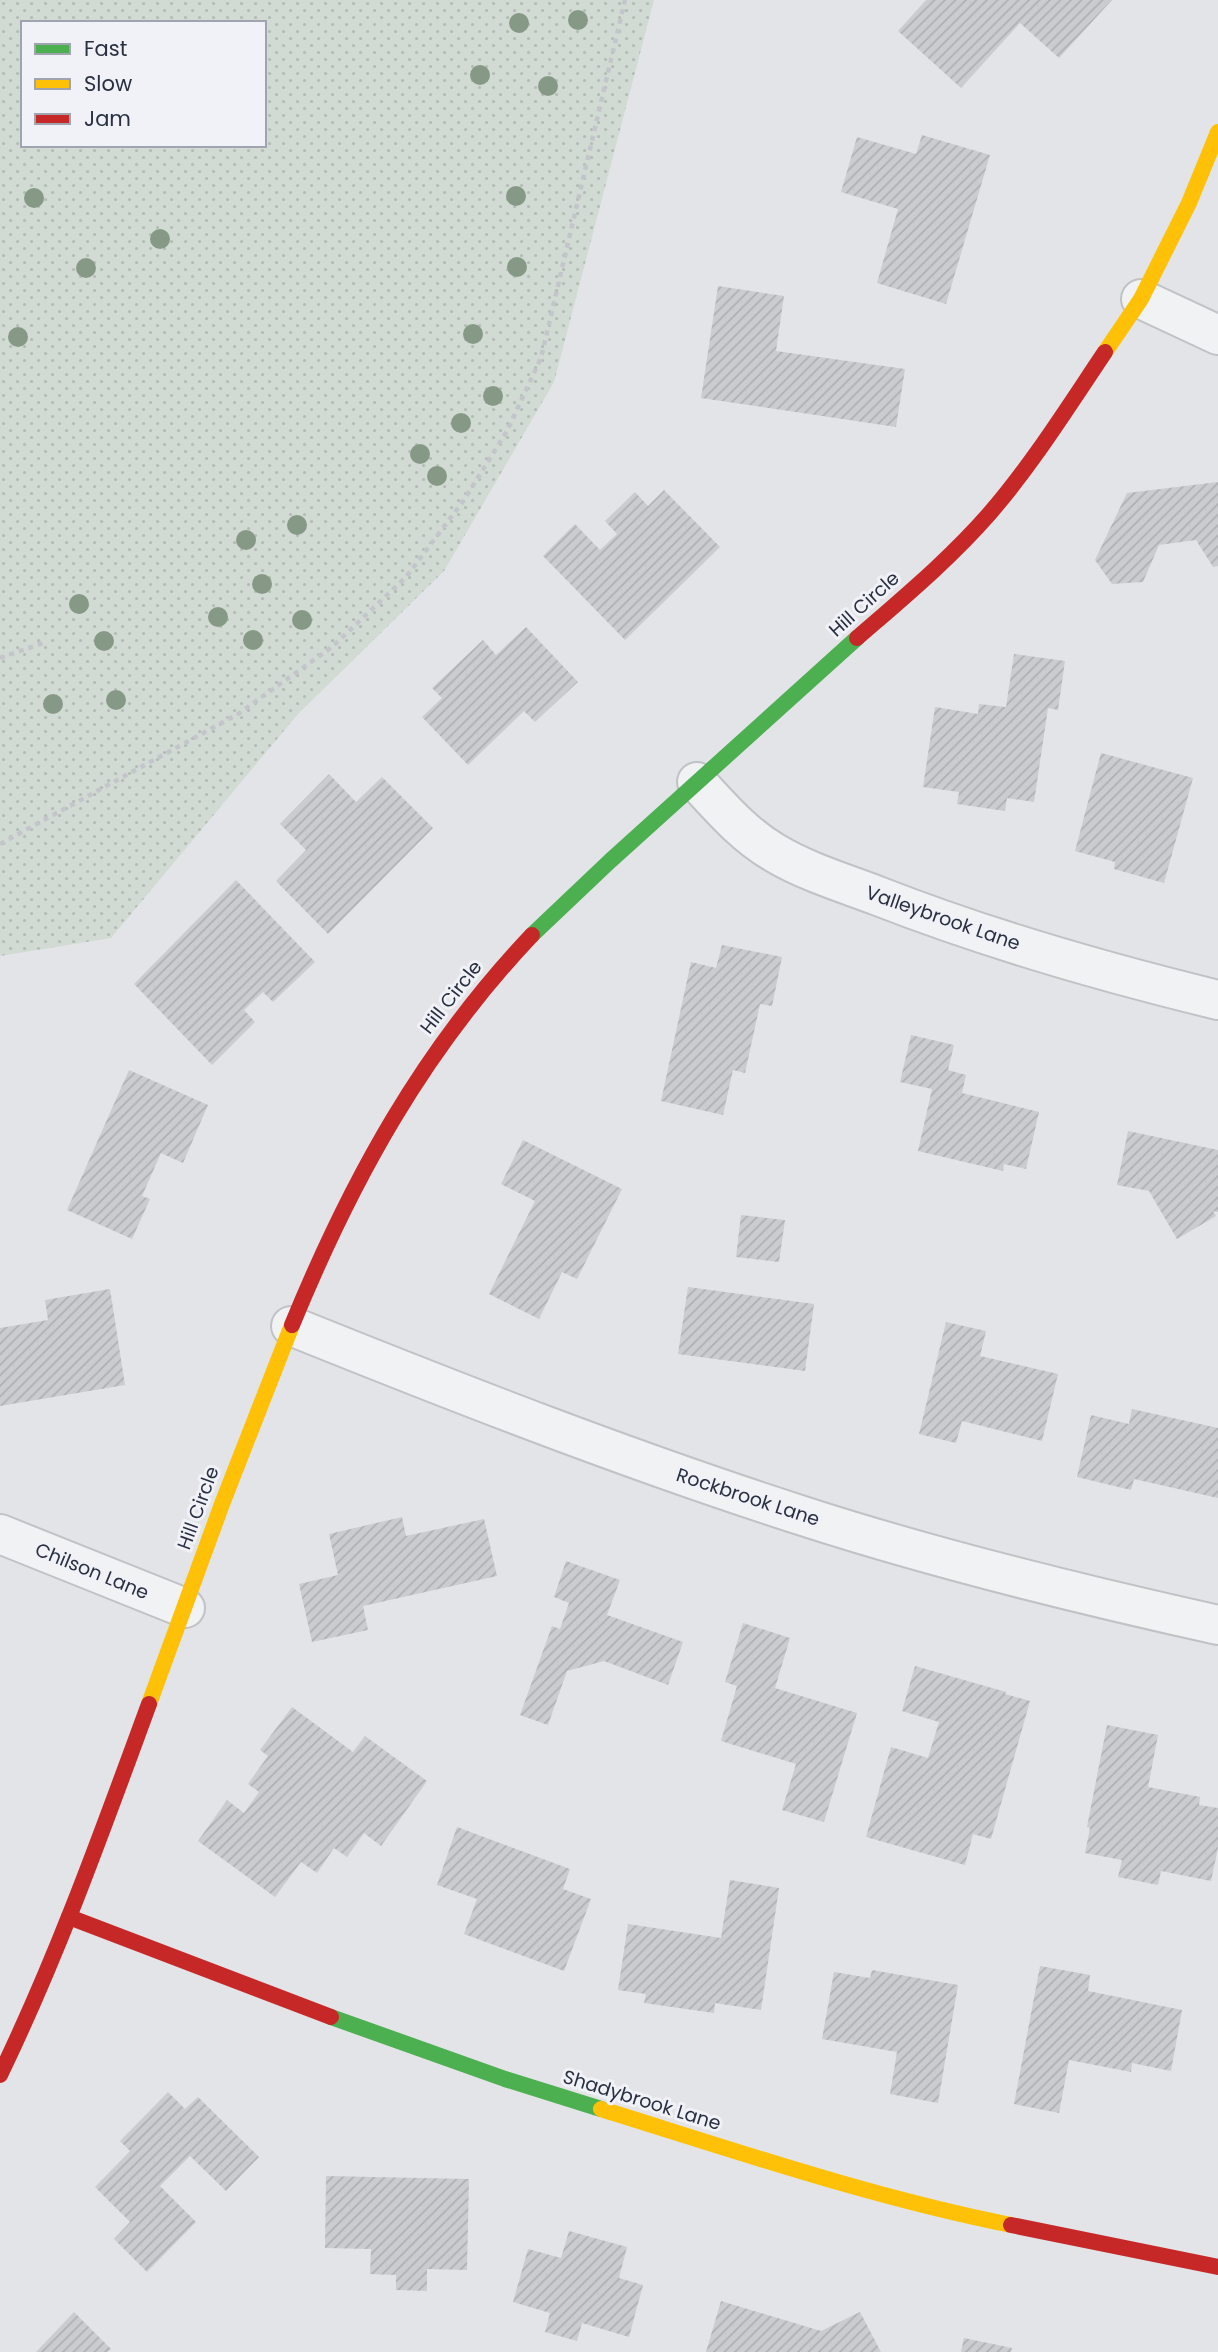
<svg xmlns="http://www.w3.org/2000/svg" width="1218" height="2352" font-family="Poppins,sans-serif">
	<style>
		.grass { fill: url(#grass-dots); fill-rule: evenodd }
		.building { fill: url(#building-hatch) }
		.lines { fill: none; stroke-linecap: round; stroke-linejoin: round }
		.street-casing { stroke: #c0c2c5; stroke-width: 42 }
		.path { stroke: #c4c5ca; stroke-width: 4.5; stroke-dasharray: 5 5; stroke-linecap: butt }
		.street { stroke: #f1f2f4; stroke-width: 38 }
		.fast { stroke: #4caf50; stroke-width: 16 }
		.slow { stroke: #ffc107; stroke-width: 16 }
		.jam { stroke: #c62828; stroke-width: 16 }
		.tree { fill: #869986 }
		.labels { text-anchor: middle; dominant-baseline: central; stroke-width: 6; stroke-linejoin: round; paint-order: stroke }
		.street-label { font-size: 19px; fill: #293041; stroke: #f0f2f7 }
	</style>
	<defs>
		<pattern id="grass-dots" width="8" height="8" patternUnits="userSpaceOnUse" patternTransform="scale(1.75)"><rect width="8" height="8" fill="#d2dbd3"/><path d="M2 2h.1M6 6h.1" fill="none" stroke="#b4bcb6" stroke-width="1.8" stroke-linecap="round"/></pattern>
		<pattern id="building-hatch" width="6" height="6" patternUnits="userSpaceOnUse" patternTransform="scale(1.75)"><rect width="6" height="6" fill="#cbcccf"/><path d="M-1 1l2-2M0 6l6-6M5 7l2-2" fill="none" stroke="#aeb0b3"/></pattern>
	</defs>
	<rect width="100%" height="100%" fill="#e2e4e7"/>
	<path class="grass" d="M0,0h654l-100,382 -110,189 -146,143 -187,224 -111,18zM23,23h241v122h-241z"/>
	<g class="building">
		<polygon points="926,0 1112,0 1059,58 1020,23 961,88 898,31"/>
		<polygon points="922,135 990,155 946,304 877,283 898,209 841,192 857,137 916,154"/>
		<polygon points="718,286 784,296 776,351 905,369 896,427 701,398"/>
		<polygon points="1218,482 1218,566 1213,567 1196,540 1159,545 1143,582 1112,584 1095,560 1127,493"/>
		<polygon points="664,490 720,547 625,640 543,556 575,524 600,550 617,534 605,521 635,492 648,506"/>
		<polygon points="526,627 578,682 535,722 524,711 468,765 422,717 442,698 432,688 483,640 496,655"/>
		<polygon points="1014,654 1065,661 1058,710 1048,708 1034,802 1007,798 1005,811 957,804 959,792 923,787 935,707 978,714 979,704 1006,707"/>
		<polygon points="1101,753 1193,778 1164,883 1114,869 1115,862 1075,851"/>
		<polygon points="329,774 356,802 382,777 433,828 328,934 276,881 306,850 280,824"/>
		<polygon points="236,880 315,962 273,1002 263,992 244,1010 255,1022 212,1065 134,984"/>
		<polygon points="722,945 782,957 772,1006 760,1004 745,1073 733,1070 723,1115 661,1101 691,962 716,968"/>
		<polygon points="911,1035 954,1045 948,1070 966,1075 962,1093 1039,1112 1026,1169 1004,1164 1003,1171 918,1151 932,1089 900,1082"/>
		<polygon points="129,1070 208,1105 183,1163 161,1153 142,1196 150,1199 132,1239 67,1210"/>
		<polygon points="1128,1131 1218,1150 1218,1212 1213,1211 1216,1216 1177,1239 1149,1191 1117,1185"/>
		<polygon points="523,1140 622,1189 577,1279 562,1272 539,1319 489,1294 535,1201 501,1184"/>
		<polygon points="741,1215 785,1220 779,1262 736,1257"/>
		<polygon points="688,1287 814,1304 805,1371 678,1354"/>
		<polygon points="110,1289 125,1385 0,1406 0,1328 48,1320 45,1300"/>
		<polygon points="946,1322 986,1331 980,1356 1058,1374 1042,1441 962,1421 956,1443 919,1434"/>
		<polygon points="1132,1409 1218,1428 1218,1498 1134,1479 1131,1490 1077,1477 1091,1415 1129,1424"/>
		<polygon points="402,1517 406,1536 484,1519 497,1576 363,1606 368,1630 312,1642 299,1584 338,1575 329,1534"/>
		<polygon points="566,1561 620,1580 607,1615 683,1642 668,1685 604,1661 567,1671 548,1725 520,1715 552,1626 560,1629 569,1603 554,1597"/>
		<polygon points="743,1623 790,1638 775,1688 857,1713 824,1822 782,1810 796,1764 721,1741 737,1686 725,1682"/>
		<polygon points="915,1666 1006,1692 1005,1694 1030,1701 991,1839 973,1834 965,1865 866,1837 891,1747 928,1758 939,1722 902,1711"/>
		<polygon points="292,1707 353,1752 365,1736 427,1781 381,1846 364,1833 347,1857 334,1848 317,1873 301,1862 275,1897 198,1841 227,1800 244,1813 259,1792 248,1784 268,1756 260,1750"/>
		<polygon points="1107,1725 1158,1735 1148,1787 1200,1797 1199,1805 1218,1808 1218,1848 1211,1881 1161,1871 1158,1885 1118,1877 1122,1860 1085,1853 1090,1828 1087,1827"/>
		<polygon points="457,1827 570,1869 563,1889 591,1899 564,1971 464,1934 477,1899 437,1885"/>
		<polygon points="730,1880 779,1888 761,2010 715,2003 714,2013 644,2003 646,1994 618,1990 628,1924 721,1938"/>
		<polygon points="1040,1966 1090,1975 1088,1991 1182,2010 1171,2071 1132,2063 1131,2072 1069,2060 1059,2113 1014,2104"/>
		<polygon points="872,1970 958,1985 938,2103 890,2094 897,2052 822,2039 834,1972 870,1978"/>
		<polygon points="168,2092 185,2109 198,2097 259,2157 226,2191 190,2156 160,2186 196,2222 147,2272 114,2239 130,2222 95,2187 130,2151 120,2141"/>
		<polygon points="326,2176 469,2179 467,2270 427,2269 427,2291 396,2290 396,2275 370,2274 371,2249 325,2248"/>
		<polygon points="569,2231 627,2247 619,2278 643,2285 629,2337 582,2323 577,2341 545,2332 550,2313 513,2302 528,2249 561,2258"/>
		<polygon points="721,2301 821,2331 860,2312 881,2352 706,2352"/>
		<polygon points="74,2312 111,2349 108,2352 36,2352"/>
		<polygon points="964,2338 1012,2348 1011,2352 961,2352"/>
	</g>
	<g class="lines">
		<defs>
			<g id="street">
				<polyline points="1141,299 1218,335"/>
				<path d="M697,782c24,26 47,53 78,71 32,19 69,30 103,43 110,43 225,76 340,104"/>
				<path d="M291,1326c169,68 338,134 512,190 136,44 275,78 415,109"/>
				<polyline points="0,1534 185,1608"/>
			</g>
		</defs>
		<use href="#street" class="street-casing"/>
		<g class="path">
			<polyline points="0,658 46,642"/>
			<polyline points="0,844 238,714 332,647 406,577 464,500 507,431 541,358 625,0"/>
		</g>
		<use href="#street" class="street"/>
		<g class="fast">
			<polyline points="532,935 610,861 857,638"/>
			<polyline points="331,2017 505,2079 601,2109"/>
		</g>
		<g class="slow">
			<polyline points="1105,352 1141,299 1189,203 1218,132"/>
			<polyline points="149,1704 222,1504 292,1325"/>
			<path d="M601,2109c135,42 270,88 410,116"/>
		</g>
		<g class="jam">
			<path d="M857,638c46,-40 93,-79 133,-125 43,-50 78,-106 115,-161"/>
			<path d="M292,1325c60,-146 131,-275 240,-390"/>
			<polyline points="69,1917 331,2017"/>
			<path d="M0,2075c58,-120 103,-246 149,-371"/>
			<polyline points="1011,2225 1218,2267"/>
		</g>
	</g>
	<g class="tree">
		<circle cx="578" cy="20" r="10"/>
		<circle cx="519" cy="23" r="10"/>
		<circle cx="480" cy="75" r="10"/>
		<circle cx="548" cy="86" r="10"/>
		<circle cx="516" cy="196" r="10"/>
		<circle cx="34" cy="198" r="10"/>
		<circle cx="160" cy="239" r="10"/>
		<circle cx="517" cy="267" r="10"/>
		<circle cx="86" cy="268" r="10"/>
		<circle cx="473" cy="334" r="10"/>
		<circle cx="18" cy="337" r="10"/>
		<circle cx="493" cy="396" r="10"/>
		<circle cx="461" cy="423" r="10"/>
		<circle cx="420" cy="454" r="10"/>
		<circle cx="437" cy="476" r="10"/>
		<circle cx="297" cy="525" r="10"/>
		<circle cx="246" cy="540" r="10"/>
		<circle cx="262" cy="584" r="10"/>
		<circle cx="79" cy="604" r="10"/>
		<circle cx="218" cy="617" r="10"/>
		<circle cx="302" cy="620" r="10"/>
		<circle cx="253" cy="640" r="10"/>
		<circle cx="104" cy="641" r="10"/>
		<circle cx="116" cy="700" r="10"/>
		<circle cx="53" cy="704" r="10"/>
	</g>
	<g class="labels">
		<g class="street-label">
			<text transform="translate(864 604) rotate(-42)">Hill Circle</text>
			<text transform="translate(943 918) rotate(19)">Valleybrook Lane</text>
			<text transform="translate(451 997) rotate(-52)">Hill Circle</text>
			<text transform="translate(748 1497) rotate(18)">Rockbrook Lane</text>
			<text transform="translate(198 1508) rotate(-70)">Hill Circle</text>
			<text transform="translate(92 1571) rotate(22)">Chilson Lane</text>
			<text transform="translate(642 2100) rotate(17)">Shadybrook Lane</text>
		</g>
	</g>
	<rect x="21" y="21" width="245" height="126" fill="#f0f2f7" stroke="#a0a4ae" stroke-width="2"/>
	<rect x="35" y="44" width="35" height="10" fill="#4caf50" stroke="#a0a4ae" stroke-width="2"/>
	<text x="84" y="56" font-size="21" fill="#293041">Fast</text>
	<rect x="35" y="79" width="35" height="10" fill="#ffc107" stroke="#a0a4ae" stroke-width="2"/>
	<text x="84" y="91" font-size="21" fill="#293041">Slow</text>
	<rect x="35" y="114" width="35" height="10" fill="#c62828" stroke="#a0a4ae" stroke-width="2"/>
	<text x="84" y="126" font-size="21" fill="#293041">Jam</text>
</svg>
